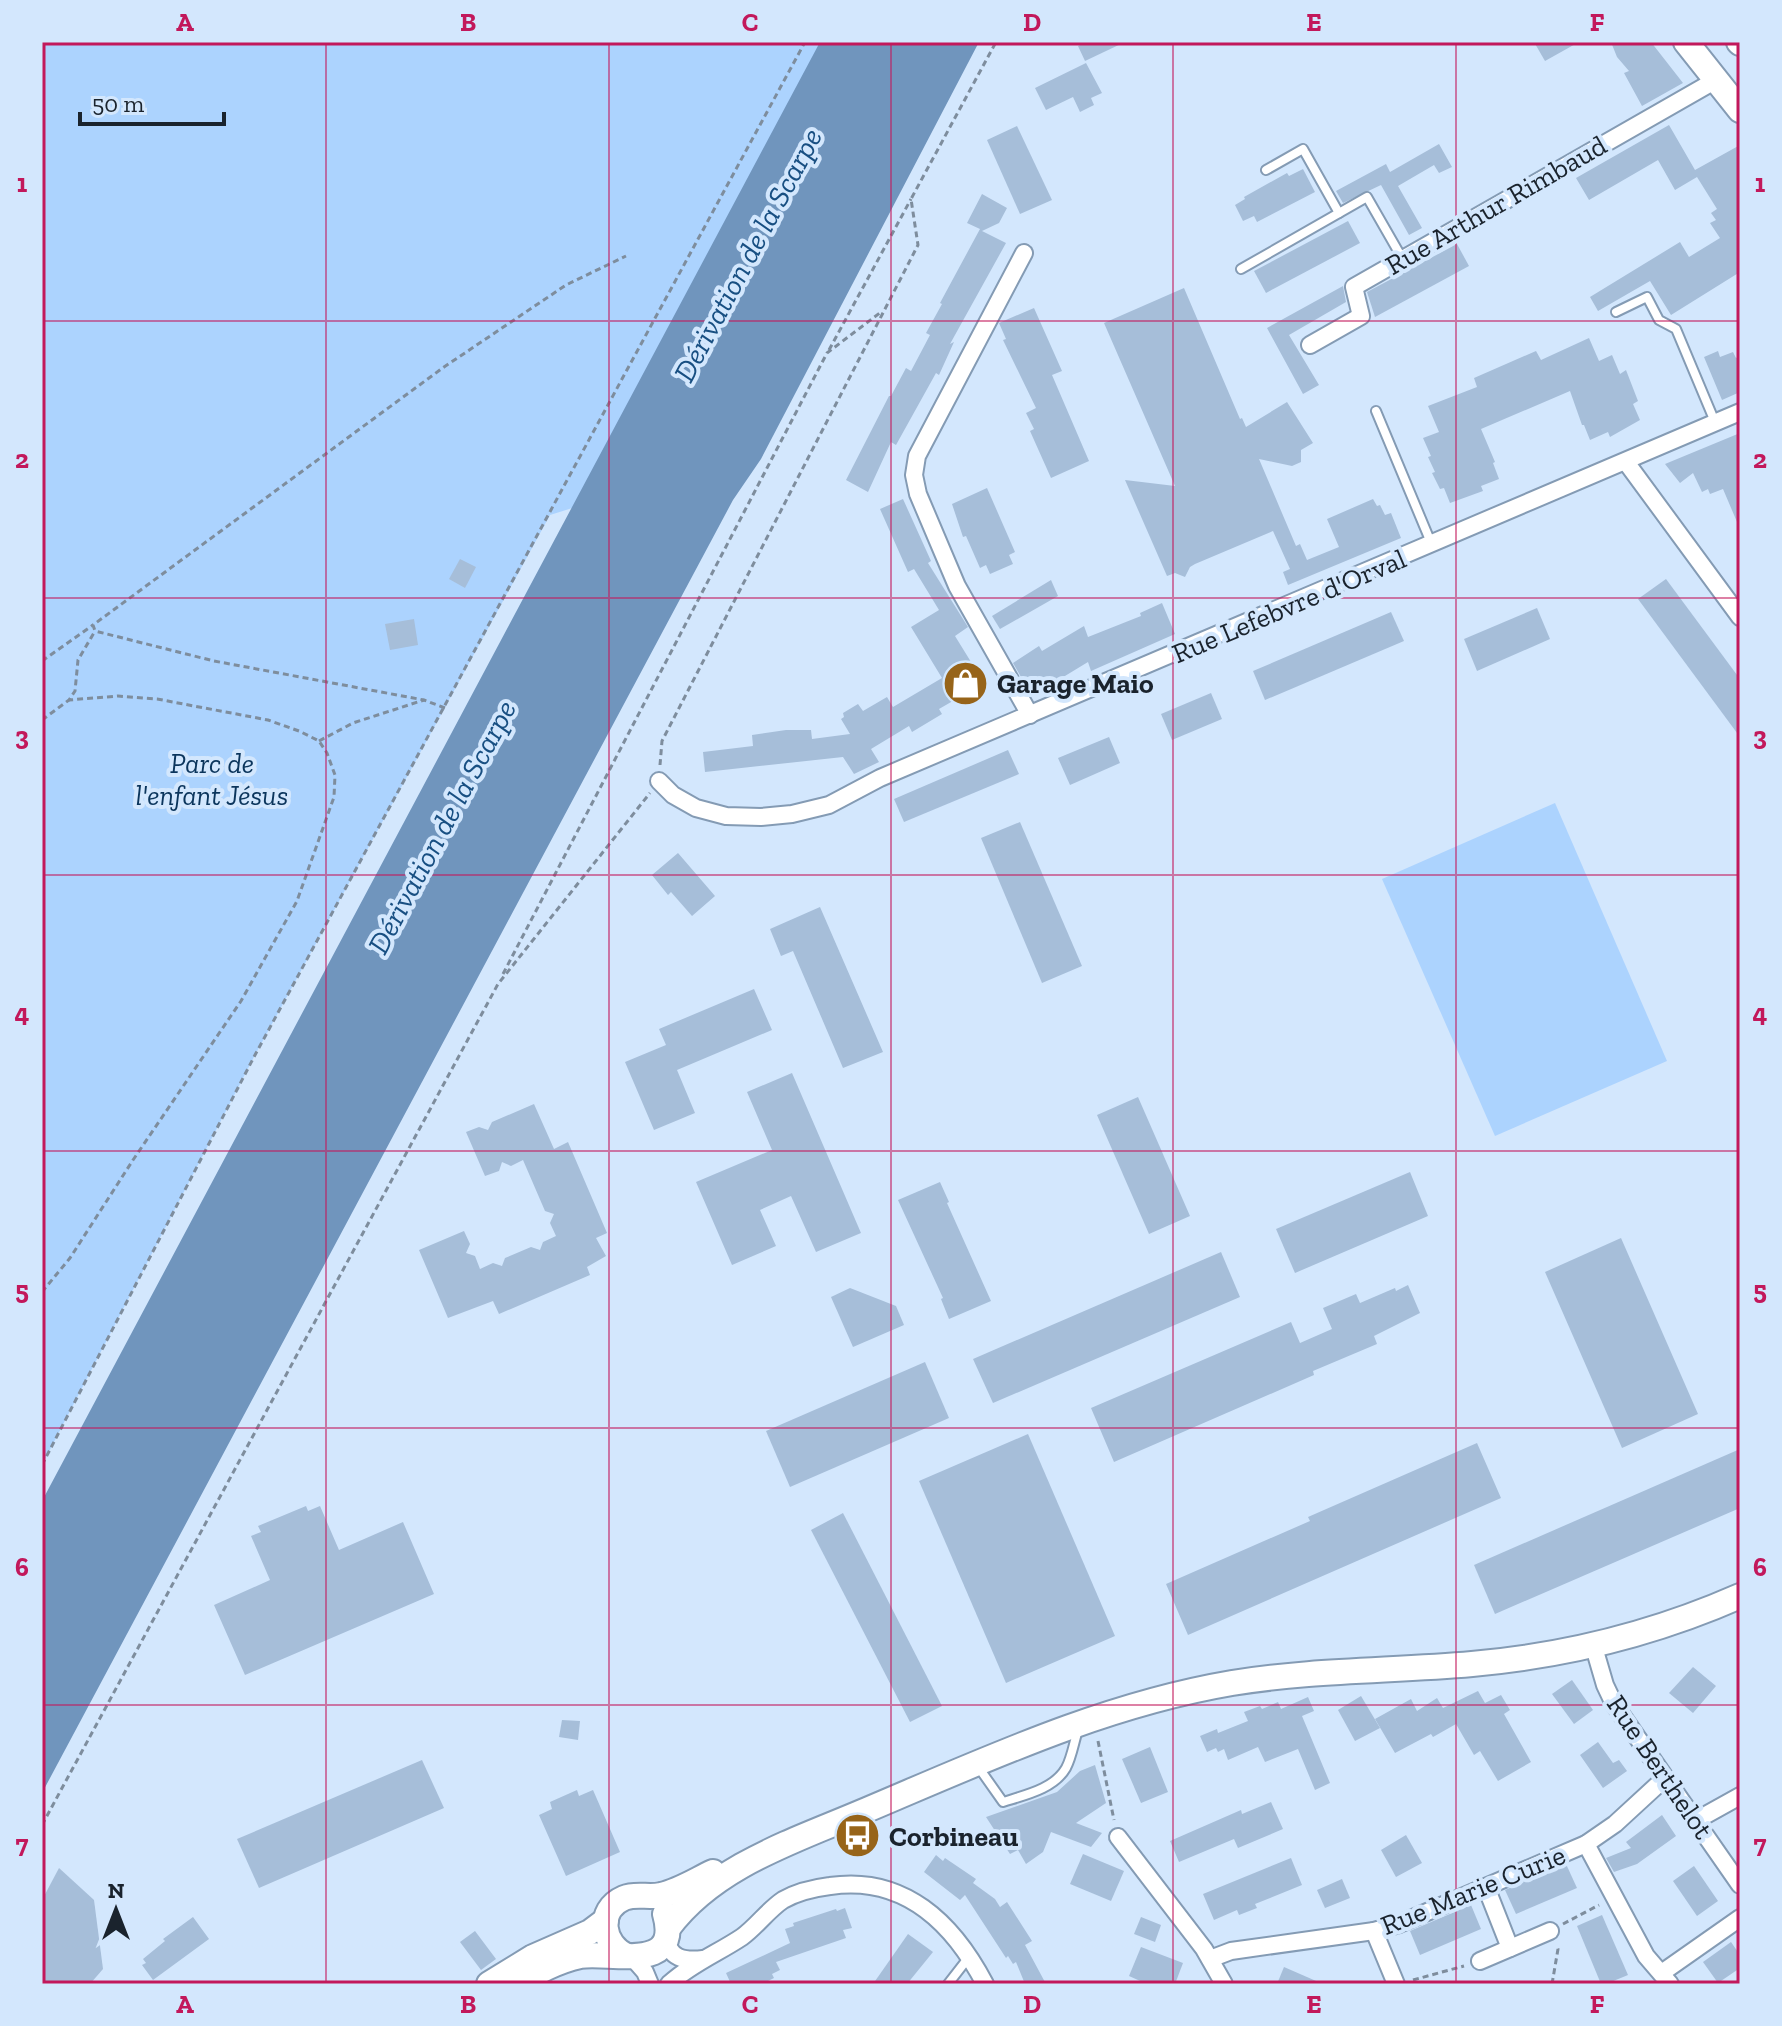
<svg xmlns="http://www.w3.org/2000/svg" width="1782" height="2026" font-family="'Zilla Slab',serif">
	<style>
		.green { fill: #acd3fe }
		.water { fill: #7095bd }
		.building { fill: #a6bed9 }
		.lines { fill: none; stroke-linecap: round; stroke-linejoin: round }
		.service-casing { stroke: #849bb4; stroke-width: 12 }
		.minor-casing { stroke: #849bb4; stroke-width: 20 }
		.secondary-casing { stroke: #849bb4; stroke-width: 28 }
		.path { stroke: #7e8d9d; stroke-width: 3; stroke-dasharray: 6 4; stroke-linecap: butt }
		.service { stroke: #fff; stroke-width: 8 }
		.minor { stroke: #fff; stroke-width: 16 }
		.secondary { stroke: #fff; stroke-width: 24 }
		.grid { fill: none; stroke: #c2185b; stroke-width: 2; stroke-opacity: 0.55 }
		.labels { text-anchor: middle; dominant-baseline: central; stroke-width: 8; stroke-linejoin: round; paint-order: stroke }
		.street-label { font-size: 28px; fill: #1a232d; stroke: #d3e7fd }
		.poi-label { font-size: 28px; font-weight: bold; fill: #1a232d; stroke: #d3e7fd; text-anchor: start }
		.park-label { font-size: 28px; font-style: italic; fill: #0b355c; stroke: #d3e7fd }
		.water-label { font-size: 30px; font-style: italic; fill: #184f82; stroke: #d3e7fd }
		.neatline { fill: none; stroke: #c2185b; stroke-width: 3 }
		.grid-label { font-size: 26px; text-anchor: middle; font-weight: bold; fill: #c2185b }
	</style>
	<rect width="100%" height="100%" fill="#d3e7fd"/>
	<g class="green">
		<polygon points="42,42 945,42 719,462 550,515 255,1055 42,1465"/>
		<polygon points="1555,803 1667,1061 1495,1136 1382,879"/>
	</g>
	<polygon class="water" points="820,42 979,42 761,459 733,500 42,1793 42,1501"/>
	<g class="building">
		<polygon points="1087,42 1125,42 1085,61 1078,46"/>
		<polygon points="1534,42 1579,42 1545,61"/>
		<polygon points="1611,42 1651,42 1683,83 1642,106 1624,73 1629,71 1617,57"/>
		<polygon points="1086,63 1102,93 1091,98 1094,105 1080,112 1073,97 1046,110 1035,88"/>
		<polygon points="1669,125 1695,170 1740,145 1740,272 1671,315 1650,281 1598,311 1590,297 1680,242 1689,257 1720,238 1710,223 1716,220 1711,213 1717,209 1697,177 1675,190 1658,160 1589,200 1576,178"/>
		<polygon points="1017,126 1052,200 1020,214 987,140"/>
		<polygon points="1439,144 1452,167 1439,173 1434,165 1398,186 1422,228 1409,235 1381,185 1343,203 1336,191 1386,164 1390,172"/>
		<polygon points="1303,169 1315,192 1257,222 1254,216 1243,221 1235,205 1245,199 1244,197 1287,173 1289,176"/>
		<polygon points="982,194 1007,208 999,223 982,231 1006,243 950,344 954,342 939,375 936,373 896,445 891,442 868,492 846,480 889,396 891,396 906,368 911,371 930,335 926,333 942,304 940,303 980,229 967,223"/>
		<polygon points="1348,221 1360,243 1266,293 1254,271"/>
		<polygon points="1457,244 1469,266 1375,317 1367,292"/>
		<polygon points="1343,286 1346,302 1289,335 1319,385 1303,394 1267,328"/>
		<polygon points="1184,288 1240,419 1242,418 1246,427 1287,402 1313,443 1301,450 1301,462 1292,466 1259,459 1296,546 1300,544 1307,560 1339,547 1327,519 1373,499 1377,506 1380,505 1385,515 1391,513 1401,538 1288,585 1283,572 1290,569 1273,531 1195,564 1190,567 1185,577 1175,573 1167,576 1125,480 1175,486 1104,323"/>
		<polygon points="1034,308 1062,371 1052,375 1089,461 1051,478 1030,431 1034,429 1026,413 1036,408 1003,340 1006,339 999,323"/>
		<polygon points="1589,338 1599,361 1612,355 1620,374 1626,370 1638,401 1633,404 1640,420 1610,437 1608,432 1590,440 1584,425 1582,425 1570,391 1481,429 1495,462 1493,463 1499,479 1481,486 1483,491 1450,503 1444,488 1440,489 1432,473 1435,472 1428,457 1431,456 1423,438 1439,432 1428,406 1477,387 1474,378 1536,351 1541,360"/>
		<polygon points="1718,351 1720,357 1733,352 1736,358 1740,356 1740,392 1722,400 1704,357"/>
		<polygon points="1740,433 1740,529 1723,489 1710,494 1708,489 1702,492 1693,473 1680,483 1665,464"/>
		<polygon points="987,488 1015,552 1009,555 1013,564 990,574 986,565 980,568 966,536 963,537 952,504"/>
		<polygon points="903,499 931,561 928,563 968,627 955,636 984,683 939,709 942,714 912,732 909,726 871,749 879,762 854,774 843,757 705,772 703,752 753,746 752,735 786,730 811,730 812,739 850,734 841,719 844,717 843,713 858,704 863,711 887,697 893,707 942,678 911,627 939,610 914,569 908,572 880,509"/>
		<polygon points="460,559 476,567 465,588 449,579"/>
		<polygon points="1666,579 1740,679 1740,737 1638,599"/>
		<polygon points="1051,580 1058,596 1000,629 992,616"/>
		<polygon points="1162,603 1175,634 1091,671 1088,662 1032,696 1013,663 1039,646 1042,651 1084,626 1088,637 1141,616 1140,613"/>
		<polygon points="1537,608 1550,639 1477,671 1464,639"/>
		<polygon points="1391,612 1404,641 1265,700 1253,671"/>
		<polygon points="414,619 418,645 390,650 385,624"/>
		<polygon points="1211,693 1222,719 1172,740 1161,714"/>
		<polygon points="1109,737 1120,763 1070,785 1058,758"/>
		<polygon points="1008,750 1019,774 904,822 894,799"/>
		<polygon points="1020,822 1082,966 1042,983 981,838"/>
		<polygon points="678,853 715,896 692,916 671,892 668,895 652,875"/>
		<polygon points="820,907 883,1052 843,1068 793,951 781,956 770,929"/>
		<polygon points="754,989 772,1030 677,1070 695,1113 654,1130 625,1062 666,1045 659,1029"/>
		<polygon points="792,1073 861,1233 816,1252 791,1196 760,1210 776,1246 732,1265 696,1182 772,1150 747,1092"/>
		<polygon points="1138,1097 1190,1216 1149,1234 1097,1115"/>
		<polygon points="534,1104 554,1149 568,1142 607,1233 596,1238 606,1256 587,1267 590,1275 499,1314 493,1301 448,1318 419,1250 464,1231 470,1244 466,1253 475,1256 480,1269 493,1263 502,1266 505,1258 531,1247 540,1250 543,1242 556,1236 550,1223 554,1214 545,1211 523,1160 511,1166 502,1162 499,1171 485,1176 466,1132 479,1127 488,1130 492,1122"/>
		<polygon points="1410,1172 1428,1216 1295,1273 1276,1229"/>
		<polygon points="940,1182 949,1202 947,1203 991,1301 949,1319 941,1299 943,1298 898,1200"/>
		<polygon points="1621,1238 1698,1414 1622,1448 1545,1272"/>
		<polygon points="1221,1252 1240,1297 993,1403 973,1359"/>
		<polygon points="1408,1285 1420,1313 1374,1336 1377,1344 1313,1371 1314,1375 1114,1462 1091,1408 1291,1322 1300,1343 1332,1329 1323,1308 1356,1294 1360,1303 1395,1288 1396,1291"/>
		<polygon points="850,1288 896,1306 904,1325 853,1347 831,1297"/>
		<polygon points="925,1362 949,1418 790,1487 766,1431"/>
		<polygon points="1028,1434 1115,1636 1006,1683 919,1481"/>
		<polygon points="1477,1443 1501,1498 1188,1635 1166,1584 1310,1521 1308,1517"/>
		<polygon points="1740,1449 1740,1508 1495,1614 1474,1565"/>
		<polygon points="306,1506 308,1511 320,1506 339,1550 403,1522 434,1594 245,1675 214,1605 270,1580 251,1536 261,1532 258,1526"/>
		<polygon points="843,1513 942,1706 910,1722 811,1530"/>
		<polygon points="1693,1667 1716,1686 1693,1713 1669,1693"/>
		<polygon points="1572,1680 1593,1710 1574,1724 1552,1694"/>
		<polygon points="1478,1691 1485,1703 1501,1695 1510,1710 1504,1714 1531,1762 1498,1781 1480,1751 1474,1755 1456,1724 1433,1737 1431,1734 1395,1753 1375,1719 1411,1699 1417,1711 1437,1698 1443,1708"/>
		<polygon points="1361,1696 1380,1728 1355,1741 1338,1710"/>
		<polygon points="1308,1697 1314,1711 1302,1716 1330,1783 1315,1790 1298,1749 1265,1762 1258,1747 1228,1760 1224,1749 1218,1752 1216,1748 1207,1752 1200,1736 1217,1729 1218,1733 1248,1721 1244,1712 1260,1706 1262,1709 1278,1702 1281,1709"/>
		<polygon points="562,1720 580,1721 578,1740 559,1737"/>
		<polygon points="1598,1742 1613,1763 1619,1760 1627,1771 1603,1788 1580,1755"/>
		<polygon points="1150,1747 1168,1792 1141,1803 1122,1759"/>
		<polygon points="422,1760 444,1808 259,1888 237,1839"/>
		<polygon points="1095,1765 1106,1803 1076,1823 1102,1833 1091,1847 1051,1832 1043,1852 1026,1864 1018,1850 1010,1854 986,1817 1057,1792 1080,1771"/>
		<polygon points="577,1790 579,1796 593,1790 620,1852 566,1876 539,1815 552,1809 550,1802"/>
		<polygon points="1271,1802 1283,1829 1238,1848 1234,1839 1179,1862 1170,1841 1241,1810 1242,1814"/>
		<polygon points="1662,1815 1676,1836 1637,1864 1614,1872 1606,1858 1631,1848 1626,1842"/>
		<polygon points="1406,1835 1422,1863 1396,1877 1381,1850"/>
		<polygon points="1083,1854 1124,1871 1111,1901 1070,1884"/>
		<polygon points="936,1855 943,1861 945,1858 976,1879 973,1883 995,1899 1000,1907 1007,1902 1032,1941 1025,1945 1046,1984 1025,1984 1016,1962 1013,1964 1008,1956 1006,1958 965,1895 960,1900 924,1872"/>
		<polygon points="1291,1858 1302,1885 1255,1904 1257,1908 1239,1915 1237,1910 1214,1920 1203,1894"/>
		<polygon points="1566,1864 1577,1888 1516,1914 1505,1890"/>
		<polygon points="1694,1866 1718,1901 1697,1916 1673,1881"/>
		<polygon points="59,1868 94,1900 103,1969 90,1984 42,1984 42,1900"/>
		<polygon points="1342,1879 1350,1898 1325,1908 1317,1890"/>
		<polygon points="1471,1905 1481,1929 1420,1955 1410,1931"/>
		<polygon points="845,1908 852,1928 843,1930 846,1938 776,1962 780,1970 772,1974 774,1978 762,1984 731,1984 726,1973 790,1943 785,1929 794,1926 793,1923 836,1909 837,1911"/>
		<polygon points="1602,1915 1628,1975 1606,1984 1601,1984 1577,1926"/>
		<polygon points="193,1917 209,1939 153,1980 142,1965 146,1963 143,1959 165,1941 163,1939"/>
		<polygon points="1141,1917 1161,1925 1155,1942 1134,1934"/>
		<polygon points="475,1931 496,1959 481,1970 460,1942"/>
		<polygon points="908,1934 933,1952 907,1984 873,1984"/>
		<polygon points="1731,1942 1740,1955 1740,1968 1718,1983 1703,1962"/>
		<polygon points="1141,1947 1183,1963 1175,1984 1147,1984 1129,1976"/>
		<polygon points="1284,1967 1323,1984 1277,1984"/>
	</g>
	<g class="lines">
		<defs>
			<g id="service">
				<polyline points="1266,170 1303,149 1339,213"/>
				<polyline points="1241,269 1367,197 1402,258"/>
				<polyline points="1616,312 1647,297 1659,320 1676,329 1715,422"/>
				<polyline points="1376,411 1432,545"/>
				<path d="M979,1768l24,34c22,-7 51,-13 63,-34 6,-11 8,-26 12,-38"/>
				<polyline points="948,1984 969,1957"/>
			</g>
			<g id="minor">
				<polyline points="1024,253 917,456 914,475 918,494 957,586 1030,715"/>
				<polyline points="1310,345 1361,316 1354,287 1716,80"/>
				<polyline points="1626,462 1740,617"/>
				<polyline points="659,781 673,795 696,808 726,816 761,817 792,814 829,805 880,778 1740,412"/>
				<polyline points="1593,1644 1605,1685 1614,1704 1740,1885"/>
				<polyline points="1695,1821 1740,1796"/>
				<polyline points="1118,1837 1204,1949 1224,1984"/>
				<polyline points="1586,1844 1646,1956 1670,1984"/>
				<polyline points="1486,1887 1510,1948"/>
				<polyline points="1374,1931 1396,1984"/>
				<path d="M666,1937c3,22 18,24 37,22"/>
				<polyline points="632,1957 645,1972 650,1984"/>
				<polyline points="1210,1959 1231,1951 1374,1931 1399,1924 1586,1844 1615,1824 1665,1778"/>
				<polyline points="1480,1961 1550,1931"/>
				<polyline points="1663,1972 1740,1918"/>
				<path d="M669,1984c22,-20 49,-31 73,-47 15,-11 26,-27 41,-37 14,-8 31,-12 47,-14 74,-11 123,37 155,98"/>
			</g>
			<g id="secondary">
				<polyline points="1686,42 1740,110"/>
				<polyline points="1739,42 1740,43"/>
				<path d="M668,1928c46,-62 126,-87 194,-116 121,-51 240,-107 370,-129 79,-13 160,-12 240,-19 91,-8 184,-31 268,-68"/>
				<path d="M627,1956c-25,-11 -31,-46 -3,-58 12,-5 25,0 37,-3 18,-4 35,-15 52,-23"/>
				<polyline points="489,1984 533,1957 590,1932 606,1920"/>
				<path d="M517,1984c20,-12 40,-23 63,-28 30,-5 102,18 85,-42"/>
			</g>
		</defs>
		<use href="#service" class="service-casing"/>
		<use href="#minor" class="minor-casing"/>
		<use href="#secondary" class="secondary-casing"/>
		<g class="path">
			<polyline points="829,350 911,199"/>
			<polyline points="42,661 93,625"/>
			<polyline points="445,708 424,700 214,661 95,631 93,625 444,367 566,285 626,256"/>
			<polyline points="42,720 69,700 75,691 78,660 95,631"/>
			<polyline points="319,741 353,723 424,700"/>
			<polyline points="660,765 662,741 918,245 911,199 996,42"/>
			<polyline points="503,974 827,353 881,312"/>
			<polyline points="42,1292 70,1258 133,1160 241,1001 297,901 334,797 335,775 327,753 319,741 299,731 268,720 157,699 118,696 69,700"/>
			<polyline points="42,1465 255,1055 805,42"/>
			<polyline points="1098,1741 1114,1820"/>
			<polyline points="42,1825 498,984 650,793"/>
			<polyline points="1563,1924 1599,1905"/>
			<polyline points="1413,1980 1464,1966"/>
			<polyline points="1552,1984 1558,1949 1556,1945"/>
		</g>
		<use href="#service" class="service"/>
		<use href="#minor" class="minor"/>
		<use href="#secondary" class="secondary"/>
	</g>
	<path class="grid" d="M326,42v1942M609,42v1942M891,42v1942M1173,42v1942M1456,42v1942M42,321h1698M42,598h1698M42,875h1698M42,1151h1698M42,1428h1698M42,1705h1698"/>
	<defs>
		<symbol id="shop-disc" viewBox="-11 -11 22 22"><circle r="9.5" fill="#976419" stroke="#d3e7fd"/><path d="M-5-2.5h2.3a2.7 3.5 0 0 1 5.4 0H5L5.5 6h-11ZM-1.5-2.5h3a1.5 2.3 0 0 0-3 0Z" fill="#fff"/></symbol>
		<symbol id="bus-disc" viewBox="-11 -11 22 22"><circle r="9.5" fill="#976419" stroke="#d3e7fd"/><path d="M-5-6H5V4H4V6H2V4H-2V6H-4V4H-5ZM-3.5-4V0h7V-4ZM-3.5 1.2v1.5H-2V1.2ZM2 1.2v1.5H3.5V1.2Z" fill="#fff"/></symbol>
	</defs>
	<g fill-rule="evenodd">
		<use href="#shop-disc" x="940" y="658" width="51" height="51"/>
		<use href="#bus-disc" x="832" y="1810" width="51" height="51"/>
	</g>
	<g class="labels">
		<g class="street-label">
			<text transform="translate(1496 205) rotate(-30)">Rue Arthur Rimbaud</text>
			<text transform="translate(1289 606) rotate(-23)">Rue Lefebvre d'Orval</text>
			<text transform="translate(1660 1767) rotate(56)">Rue Berthelot</text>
			<text transform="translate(1473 1890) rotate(-22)">Rue Marie Curie</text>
		</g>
		<g class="poi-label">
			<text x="997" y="683">Garage Maio</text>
			<text x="889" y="1836">Corbineau</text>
		</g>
		<g class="park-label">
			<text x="212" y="763">Parc de<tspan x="212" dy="32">l'enfant Jésus</tspan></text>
		</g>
		<g class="water-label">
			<text transform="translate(748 255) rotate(-62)">Dérivation de la Scarpe</text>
			<text transform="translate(442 827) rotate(-62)">Dérivation de la Scarpe</text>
		</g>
	</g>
	<rect width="1782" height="2026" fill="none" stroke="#d3e7fd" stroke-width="88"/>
	<g transform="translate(116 1910)" stroke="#d3e7fd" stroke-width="6" paint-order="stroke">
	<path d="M0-6L14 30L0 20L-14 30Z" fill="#1a232d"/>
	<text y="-12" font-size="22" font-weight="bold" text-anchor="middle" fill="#1a232d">N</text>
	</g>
	<path d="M80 112v12h144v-12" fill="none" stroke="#1a232d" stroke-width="4"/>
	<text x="92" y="112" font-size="24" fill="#1a232d" stroke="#d3e7fd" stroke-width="6" paint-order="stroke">50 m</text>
	<rect x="44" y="44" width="1694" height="1938" class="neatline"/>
	<g class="grid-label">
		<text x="185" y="31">A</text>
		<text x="468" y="31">B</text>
		<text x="750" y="31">C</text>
		<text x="1032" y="31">D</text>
		<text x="1314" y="31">E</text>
		<text x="1597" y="31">F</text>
		<text x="22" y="192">1</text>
		<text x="1760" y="192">1</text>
		<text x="22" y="468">2</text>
		<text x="1760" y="468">2</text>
		<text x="22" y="745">3</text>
		<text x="1760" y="745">3</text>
		<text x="22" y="1022">4</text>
		<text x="1760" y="1022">4</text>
		<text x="22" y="1299">5</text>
		<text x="1760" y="1299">5</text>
		<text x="22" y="1576">6</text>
		<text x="1760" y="1576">6</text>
		<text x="22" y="1853">7</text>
		<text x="1760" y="1853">7</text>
		<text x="185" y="2013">A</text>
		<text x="468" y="2013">B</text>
		<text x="750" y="2013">C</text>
		<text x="1032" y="2013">D</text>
		<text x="1314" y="2013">E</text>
		<text x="1597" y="2013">F</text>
	</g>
</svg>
